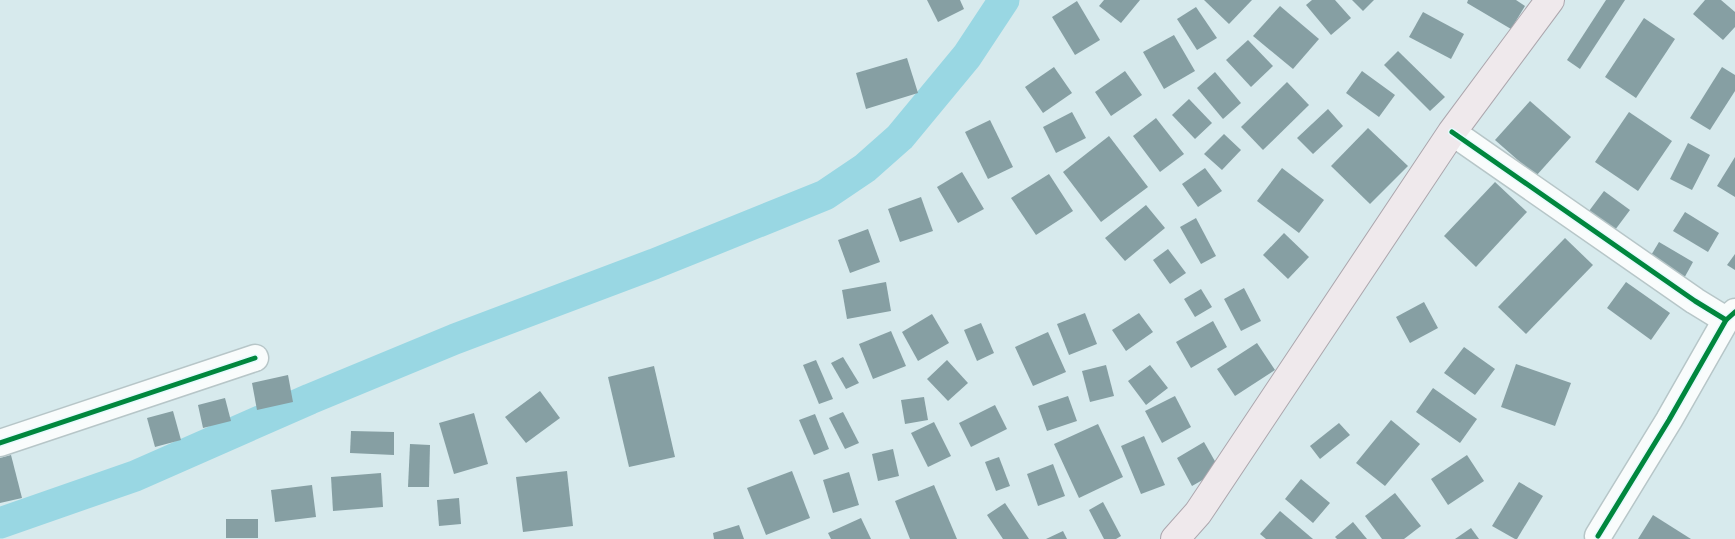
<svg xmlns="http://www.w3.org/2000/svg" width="1735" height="539" font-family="'PT Serif',serif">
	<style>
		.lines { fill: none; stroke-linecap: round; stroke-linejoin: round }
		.canal { stroke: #99d7e3; stroke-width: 31 }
		.building { fill: #869fa3 }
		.street-casing { stroke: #b7c6c8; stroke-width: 29 }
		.primary-casing { stroke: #aca6ad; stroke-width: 30 }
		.street { stroke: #f9fcfc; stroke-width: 26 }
		.primary { stroke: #efe9ec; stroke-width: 28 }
		.cycleway-casing { stroke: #e6fafe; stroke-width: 8 }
		.cycleway { stroke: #00873e; stroke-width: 5 }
	</style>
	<rect width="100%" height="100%" fill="#d7eaed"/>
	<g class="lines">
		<polyline class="canal" points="0,523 135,476 310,399 455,339 654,264 825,195 865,168 900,137 967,56 1004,0"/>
	</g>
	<g class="building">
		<polygon points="927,0 960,0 964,9 938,22"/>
		<polygon points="1104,0 1140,0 1121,23 1099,6"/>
		<polygon points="1204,0 1252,0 1229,24"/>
		<polygon points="1312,0 1335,0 1351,18 1331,35 1306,5"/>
		<polygon points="1352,0 1374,0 1363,11"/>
		<polygon points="1468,0 1516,0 1525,6 1511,29 1467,3"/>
		<polygon points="1606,0 1625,0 1580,69 1567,60"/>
		<polygon points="1705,0 1721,0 1735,12 1735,27 1723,40 1693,14"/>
		<polygon points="1077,1 1100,40 1075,55 1052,17"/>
		<polygon points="1280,6 1319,39 1293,69 1253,36"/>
		<polygon points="1196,7 1217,38 1197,50 1177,19"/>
		<polygon points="1423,12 1464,34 1451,59 1409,37"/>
		<polygon points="1644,18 1675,39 1636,98 1605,77"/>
		<polygon points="1174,35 1195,71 1164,89 1143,52"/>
		<polygon points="1248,40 1273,66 1251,87 1226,60"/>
		<polygon points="1398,51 1445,97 1430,111 1384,65"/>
		<polygon points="907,58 918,93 866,109 856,73"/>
		<polygon points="1054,67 1072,93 1043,113 1025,87"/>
		<polygon points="1722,67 1735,75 1735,91 1710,130 1690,118"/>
		<polygon points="1125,71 1142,95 1111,116 1095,92"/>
		<polygon points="1362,71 1395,95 1379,117 1346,93"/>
		<polygon points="1215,72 1241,103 1223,119 1197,88"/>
		<polygon points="1287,82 1309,105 1263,150 1241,127"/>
		<polygon points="1189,99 1212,123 1195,139 1172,115"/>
		<polygon points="1530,101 1571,137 1536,176 1495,140"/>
		<polygon points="1328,109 1343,126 1313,154 1297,138"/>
		<polygon points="1072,112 1086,138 1056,153 1043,127"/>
		<polygon points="1629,112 1672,141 1638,191 1595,162"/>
		<polygon points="1156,118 1184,154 1160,172 1133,136"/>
		<polygon points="990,120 1013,167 988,179 965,132"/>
		<polygon points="1368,128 1408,166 1370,204 1331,166"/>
		<polygon points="1224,134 1241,150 1222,170 1204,154"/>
		<polygon points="1109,136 1148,187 1101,222 1063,172"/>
		<polygon points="1688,143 1710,155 1692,190 1670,179"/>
		<polygon points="1735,157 1735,197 1717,186"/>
		<polygon points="1205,168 1222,191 1198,207 1182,184"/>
		<polygon points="1282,168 1324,200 1299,233 1257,201"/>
		<polygon points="962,172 984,209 958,223 937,187"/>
		<polygon points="1049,174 1073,211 1036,235 1011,198"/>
		<polygon points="1495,182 1527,212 1476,267 1444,236"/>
		<polygon points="1604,191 1630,210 1615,230 1589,211"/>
		<polygon points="921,197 933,231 900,242 888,209"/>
		<polygon points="1146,205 1165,228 1125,261 1105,238"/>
		<polygon points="1685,212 1719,233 1708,252 1673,231"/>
		<polygon points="1196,218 1216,256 1201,264 1180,227"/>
		<polygon points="868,229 880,262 850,273 838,240"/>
		<polygon points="1284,233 1309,257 1288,279 1263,255"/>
		<polygon points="1565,238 1593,265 1526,334 1498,307"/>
		<polygon points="1659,242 1693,262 1682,282 1647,262"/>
		<polygon points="1168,249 1186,273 1170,284 1153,260"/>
		<polygon points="1735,254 1735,270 1727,265"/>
		<polygon points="886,282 891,311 847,319 842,290"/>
		<polygon points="1626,282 1670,313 1651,340 1607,308"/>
		<polygon points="1244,288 1261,321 1241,331 1224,299"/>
		<polygon points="1201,289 1212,307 1195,317 1184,299"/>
		<polygon points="1424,302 1438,328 1410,343 1396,317"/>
		<polygon points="1085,313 1097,344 1069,355 1057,324"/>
		<polygon points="1139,313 1153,332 1126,351 1112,330"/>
		<polygon points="932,314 949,343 918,361 902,332"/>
		<polygon points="1213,321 1227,347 1191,368 1176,342"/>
		<polygon points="981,323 994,353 977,361 964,330"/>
		<polygon points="891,331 906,366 873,379 859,344"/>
		<polygon points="1048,332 1066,372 1033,386 1015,347"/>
		<polygon points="1257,343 1275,370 1235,396 1217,369"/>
		<polygon points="1464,347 1495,369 1475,395 1444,373"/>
		<polygon points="843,357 859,383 846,389 831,363"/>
		<polygon points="816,360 833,399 819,404 803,365"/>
		<polygon points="947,360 968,383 948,401 927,379"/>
		<polygon points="1516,364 1571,383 1555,426 1501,407"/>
		<polygon points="1106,365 1114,396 1090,402 1082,371"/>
		<polygon points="1150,365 1168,388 1146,405 1128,381"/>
		<polygon points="654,366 675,457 629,467 608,377"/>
		<polygon points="288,375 293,402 257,410 252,383"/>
		<polygon points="1433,388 1477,419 1460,443 1416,412"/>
		<polygon points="540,391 560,418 526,443 505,417"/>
		<polygon points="1068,396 1077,421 1047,431 1038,406"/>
		<polygon points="1175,396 1191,427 1162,443 1145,411"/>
		<polygon points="924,397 928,420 905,424 901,400"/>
		<polygon points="225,398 231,421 203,428 198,405"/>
		<polygon points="995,405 1007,429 971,447 959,423"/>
		<polygon points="173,411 181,440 155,447 147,418"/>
		<polygon points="843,412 859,443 845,449 829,418"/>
		<polygon points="474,413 488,464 454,474 439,423"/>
		<polygon points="815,414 829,449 814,455 799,420"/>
		<polygon points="1391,420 1420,444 1385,486 1356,463"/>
		<polygon points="934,422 951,456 928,467 911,433"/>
		<polygon points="1339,423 1350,435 1320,459 1310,446"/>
		<polygon points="1098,424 1123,477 1079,498 1054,444"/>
		<polygon points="351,431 394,432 394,455 350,453"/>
		<polygon points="1144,436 1165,485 1141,494 1121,446"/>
		<polygon points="1204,442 1220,470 1192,486 1177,458"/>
		<polygon points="410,444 430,445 429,487 408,487"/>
		<polygon points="893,449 899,476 878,481 872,454"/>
		<polygon points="11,455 22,498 0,503 0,458"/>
		<polygon points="1467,455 1484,481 1448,505 1431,479"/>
		<polygon points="999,457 1010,486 996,491 985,462"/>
		<polygon points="1053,464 1065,496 1038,506 1027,474"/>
		<polygon points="567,471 573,526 523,532 516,477"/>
		<polygon points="792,471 810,518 766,535 747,488"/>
		<polygon points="849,472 859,505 833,513 823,480"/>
		<polygon points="381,473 383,507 333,511 331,477"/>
		<polygon points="1301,479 1330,503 1313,523 1285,499"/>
		<polygon points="1519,482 1543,496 1517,539 1515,539 1492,526"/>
		<polygon points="312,485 316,517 275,522 271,490"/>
		<polygon points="934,485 957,539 910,539 895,501"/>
		<polygon points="1395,493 1421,526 1404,539 1382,539 1365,516"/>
		<polygon points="459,498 461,524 439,526 437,500"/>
		<polygon points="1103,502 1121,536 1116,539 1104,539 1089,510"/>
		<polygon points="1005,503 1029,539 1003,539 987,515"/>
		<polygon points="1280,511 1313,539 1266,539 1260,534"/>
		<polygon points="1653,515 1691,539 1638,539"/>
		<polygon points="861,518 871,539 831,539 828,533"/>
		<rect x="226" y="519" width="32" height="19"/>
		<polygon points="1353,522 1367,539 1337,539 1335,537"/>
		<polygon points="739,525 744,539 714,539 713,533"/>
		<polygon points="1471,528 1479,539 1455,539"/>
		<polygon points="1063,531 1067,539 1046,539"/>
	</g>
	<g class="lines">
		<defs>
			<g id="street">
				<polyline points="1452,132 1695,301 1726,320 1735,312"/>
				<polyline points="0,443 255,358"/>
				<polyline points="1598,536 1669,420 1726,320"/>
			</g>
			<polyline id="primary" points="1175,539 1198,513 1452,132 1550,0"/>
		</defs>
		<use href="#street" class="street-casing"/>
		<use href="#primary" class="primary-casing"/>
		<use href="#street" class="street"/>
		<use href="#primary" class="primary"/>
		<defs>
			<g id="cycleway">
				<polyline points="1452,132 1695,301 1726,320 1735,312"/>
				<polyline points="0,443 255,358"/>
				<polyline points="1598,536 1669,420 1726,320"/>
			</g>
		</defs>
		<use href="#cycleway" class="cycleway-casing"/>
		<use href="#cycleway" class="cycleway"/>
	</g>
</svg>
